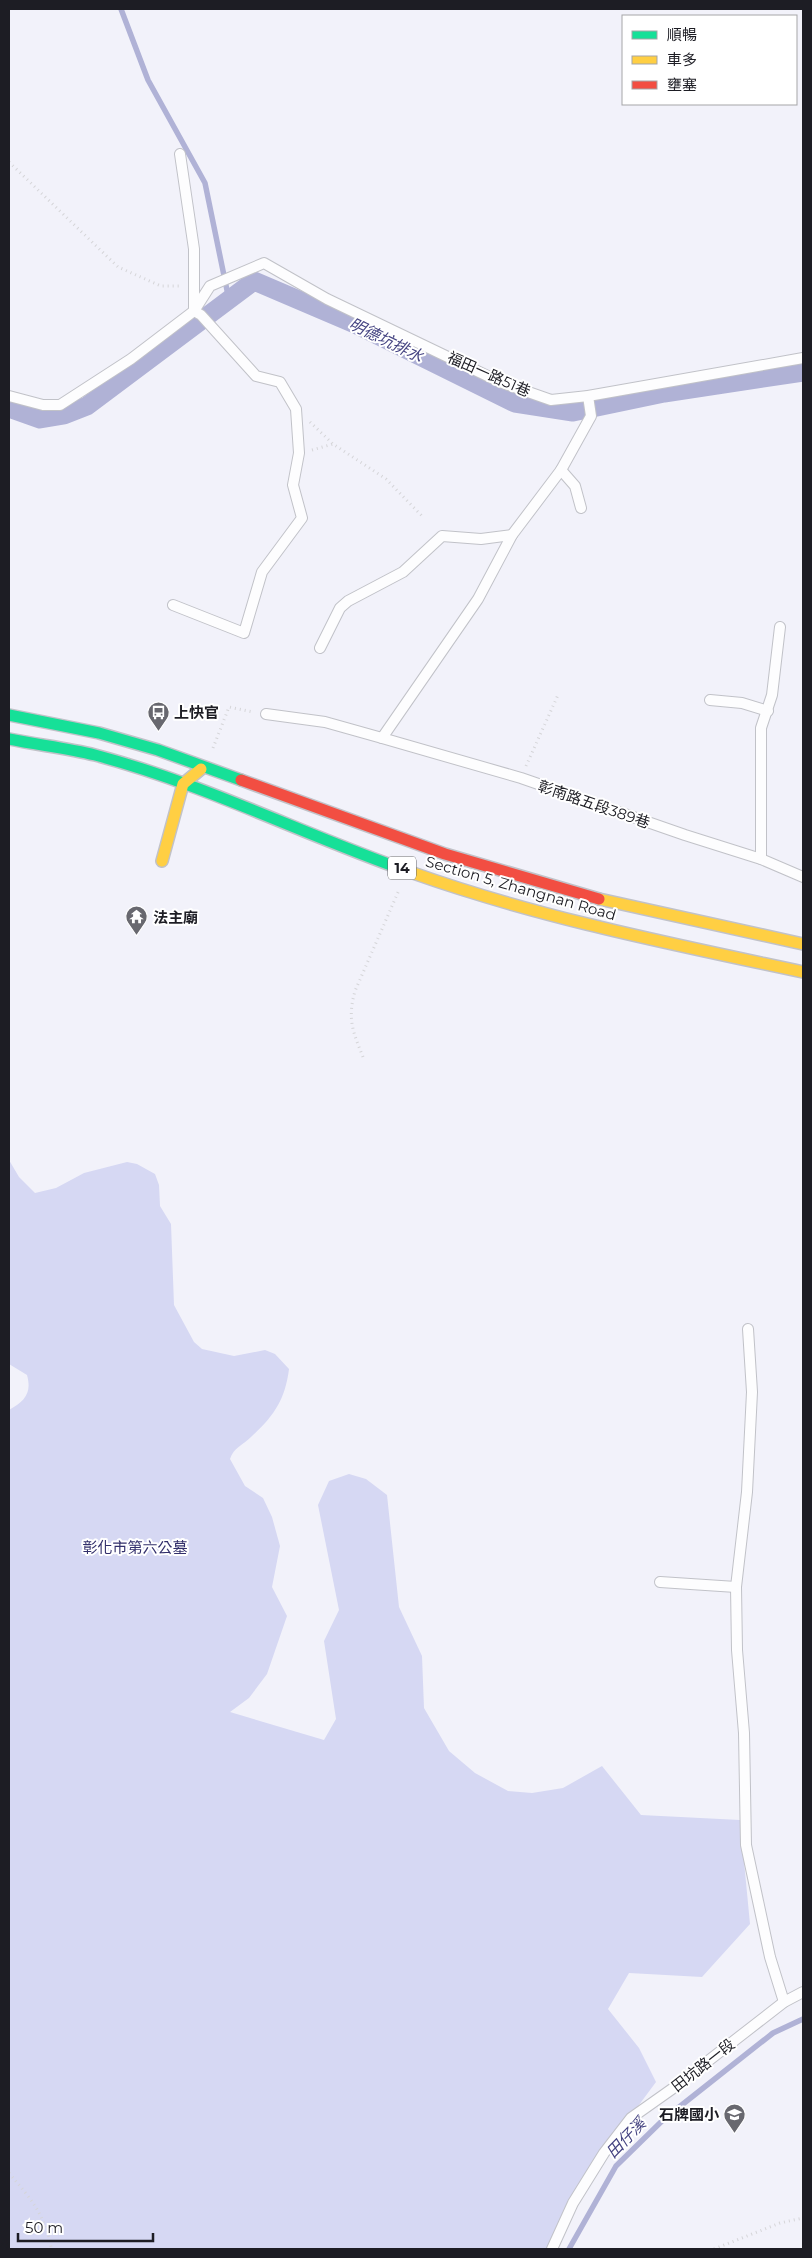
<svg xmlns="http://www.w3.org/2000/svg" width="812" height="2258" font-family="Montserrat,'Noto Sans TC',sans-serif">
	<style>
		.green { fill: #d6d8f3 }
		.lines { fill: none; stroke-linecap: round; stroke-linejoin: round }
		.stream { stroke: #b0b2d6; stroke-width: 5.5 }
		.canal { stroke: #b0b2d6; stroke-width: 19 }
		.lane-casing { stroke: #c1c2c8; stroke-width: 12 }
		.fast-casing { stroke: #c1c2c8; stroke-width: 14 }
		.slow-casing { stroke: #c1c2c8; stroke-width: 14 }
		.jam-casing { stroke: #c1c2c8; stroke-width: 14 }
		.path { stroke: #d5d5d8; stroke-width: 3; stroke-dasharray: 1 4; stroke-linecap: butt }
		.lane { stroke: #fdfdfe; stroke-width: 10 }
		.fast { stroke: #16e098; stroke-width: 11 }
		.slow { stroke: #ffcf43; stroke-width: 11 }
		.jam { stroke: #f24e42; stroke-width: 11 }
		.labels { text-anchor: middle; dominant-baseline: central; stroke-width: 4; stroke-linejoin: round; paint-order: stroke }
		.shield { fill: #fff; stroke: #616166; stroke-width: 1 }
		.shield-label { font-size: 14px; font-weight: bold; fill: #1d1d24 }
		.street-label { font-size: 15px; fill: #1d1d24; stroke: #fff }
		.poi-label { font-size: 15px; font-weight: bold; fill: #1d1d24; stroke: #fff; text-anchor: start }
		.park-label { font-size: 15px; fill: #322f6b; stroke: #fff }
		.water-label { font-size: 16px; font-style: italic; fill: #454482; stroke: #fff }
	</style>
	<rect width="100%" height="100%" fill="#f2f2fa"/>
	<path class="green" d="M9,1160l10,17 16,16 21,-5 28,-15 43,-11 10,2 18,10 4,11 1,21 11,18 3,81 20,37 8,7 32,7 31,-6 10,4 14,15c-4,31 -15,47 -38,68 -9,9 -17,10 -21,22l15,27 18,12 9,19 8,29 -8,41 15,29 -20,58 -18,24 -19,14 94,28 12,-21 -12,-78 15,-31 -21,-105 11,-24 20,-7 17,5 21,16 12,112 23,49 2,52 25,43 26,22 33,18 24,2 31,-5 39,-22 39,49 99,5 10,104 -48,53 -73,-4 -21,36 31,39 17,34 -69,93 -33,74h-545v-839c16,-9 23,-17 18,-35l-18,-11z"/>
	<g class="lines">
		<g class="stream">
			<polyline points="121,9 148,80 205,183 229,300"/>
			<polyline points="569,2249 616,2166 664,2119 773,2033 803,2019"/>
		</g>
		<polyline class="canal" points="9,408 40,419 64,415 87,406 254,281 355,324 515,403 573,412 664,393 803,372"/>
		<defs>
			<g id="lane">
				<polyline points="9,396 43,405 60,405 131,359 194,311 210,286 264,263 327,299 500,382 551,400 588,396 803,358"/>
				<polyline points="588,396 591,416 561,470 512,535 478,599 382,738 521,778 685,835 761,859 803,877"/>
				<polyline points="561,470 575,486 581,508"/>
				<polyline points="173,605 244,633 262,572 302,518 293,485 299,453 296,409 280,382 256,376 201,315 194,311 194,249 180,154"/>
				<polyline points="320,648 340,608 348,601 403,572 442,536 481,539 512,535"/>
				<polyline points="710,700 742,703 768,711"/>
				<polyline points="266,714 325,722 382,738"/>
				<polyline points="761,859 761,728 772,695 780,627"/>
				<polyline points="748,1329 752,1392 747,1492 736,1587 737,1650 744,1733 746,1845 770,1957 784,2002"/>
				<polyline points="660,1582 736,1587"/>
				<polyline points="552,2249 573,2203 604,2153 631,2118 672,2089 784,2002 803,1992"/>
			</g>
			<g id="fast">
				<polyline points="9,715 99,733 158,750 241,780"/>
				<path d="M9,739c29,6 58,9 86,16 110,29 211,81 318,118"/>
			</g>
			<g id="slow">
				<polyline points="162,861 183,784 201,769"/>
				<path d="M413,873c127,45 259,71 390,99"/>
				<polyline points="599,899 803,944"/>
			</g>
			<polyline id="jam" points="241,780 445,854 599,899"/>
		</defs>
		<use href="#lane" class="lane-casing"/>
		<use href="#fast" class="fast-casing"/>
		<use href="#slow" class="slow-casing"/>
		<use href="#jam" class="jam-casing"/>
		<g class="path">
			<polyline points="9,162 118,267 161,286 182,286"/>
			<polyline points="310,422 333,444"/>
			<polyline points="312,450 333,444 386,479 423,517"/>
			<polyline points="213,748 229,707 253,712"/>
			<polyline points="526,766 558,695"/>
			<path d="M363,1057c-10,-25 -16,-38 -8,-66l44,-101"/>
			<path d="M9,2173c22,26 35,40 42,74"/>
			<polyline points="714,2249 780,2223 803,2218"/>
		</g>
		<use href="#lane" class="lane"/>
		<use href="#fast" class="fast"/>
		<use href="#slow" class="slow"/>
		<use href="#jam" class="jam"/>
	</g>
	<defs>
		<symbol id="bus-pin" viewBox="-11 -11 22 30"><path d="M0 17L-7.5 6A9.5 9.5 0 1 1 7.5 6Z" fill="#68686f" stroke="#fff"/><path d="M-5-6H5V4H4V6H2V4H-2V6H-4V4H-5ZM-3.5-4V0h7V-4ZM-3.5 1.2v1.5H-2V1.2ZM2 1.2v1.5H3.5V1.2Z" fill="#fff"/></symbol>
		<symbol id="temple-pin" viewBox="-11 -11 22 30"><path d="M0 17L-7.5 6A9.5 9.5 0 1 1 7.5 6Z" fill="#68686f" stroke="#fff"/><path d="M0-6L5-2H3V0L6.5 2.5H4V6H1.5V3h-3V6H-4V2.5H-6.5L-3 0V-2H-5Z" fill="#fff"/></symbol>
		<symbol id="school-pin" viewBox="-11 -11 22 30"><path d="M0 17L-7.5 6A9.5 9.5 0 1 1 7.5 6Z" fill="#68686f" stroke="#fff"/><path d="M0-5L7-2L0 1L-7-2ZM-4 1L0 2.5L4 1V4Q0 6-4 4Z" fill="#fff"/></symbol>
	</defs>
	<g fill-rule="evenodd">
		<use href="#bus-pin" x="146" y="700" width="25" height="34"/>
		<use href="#temple-pin" x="124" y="904" width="25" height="34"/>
		<use href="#school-pin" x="722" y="2102" width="25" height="34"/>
	</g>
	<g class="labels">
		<rect class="shield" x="388" y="856.5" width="28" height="23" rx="4"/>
		<g class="shield-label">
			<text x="402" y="868">14</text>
		</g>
		<g class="street-label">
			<text transform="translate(489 374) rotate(24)">福田一路51巷</text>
			<text transform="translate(594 804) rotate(19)">彰南路五段389巷</text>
			<text transform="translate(521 888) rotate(16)">Section 5, Zhangnan Road</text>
			<text transform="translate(703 2065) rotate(-38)">田坑路一段</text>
		</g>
		<g class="poi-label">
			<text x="174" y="712">上快官</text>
			<text x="153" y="917">法主廟</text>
			<text x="719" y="2114" text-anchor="end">石牌國小</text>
		</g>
		<g class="park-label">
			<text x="135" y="1547">彰化市第六公墓</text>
		</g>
		<g class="water-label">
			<text transform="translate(386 340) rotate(26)">明德坑排水</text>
			<text transform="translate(626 2138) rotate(-46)">田仔溪</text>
		</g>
	</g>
	<rect width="812" height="2258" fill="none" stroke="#1d1d24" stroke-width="20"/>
	<rect x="622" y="15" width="175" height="90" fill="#ffffff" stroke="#a5a5a7"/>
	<rect x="632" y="31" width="25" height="8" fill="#16e098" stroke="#a5a5a7"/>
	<text x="667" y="40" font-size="15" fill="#1d1d24">順暢</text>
	<rect x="632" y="56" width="25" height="8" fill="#ffcf43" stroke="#a5a5a7"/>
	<text x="667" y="65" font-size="15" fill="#1d1d24">車多</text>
	<rect x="632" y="81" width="25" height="8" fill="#f24e42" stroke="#a5a5a7"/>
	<text x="667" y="90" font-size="15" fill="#1d1d24">壅塞</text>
	<path d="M18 2233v8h135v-8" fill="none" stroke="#1d1d24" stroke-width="2.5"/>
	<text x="25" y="2233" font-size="15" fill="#1d1d24" stroke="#ffffff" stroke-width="4" paint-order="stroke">50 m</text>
</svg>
